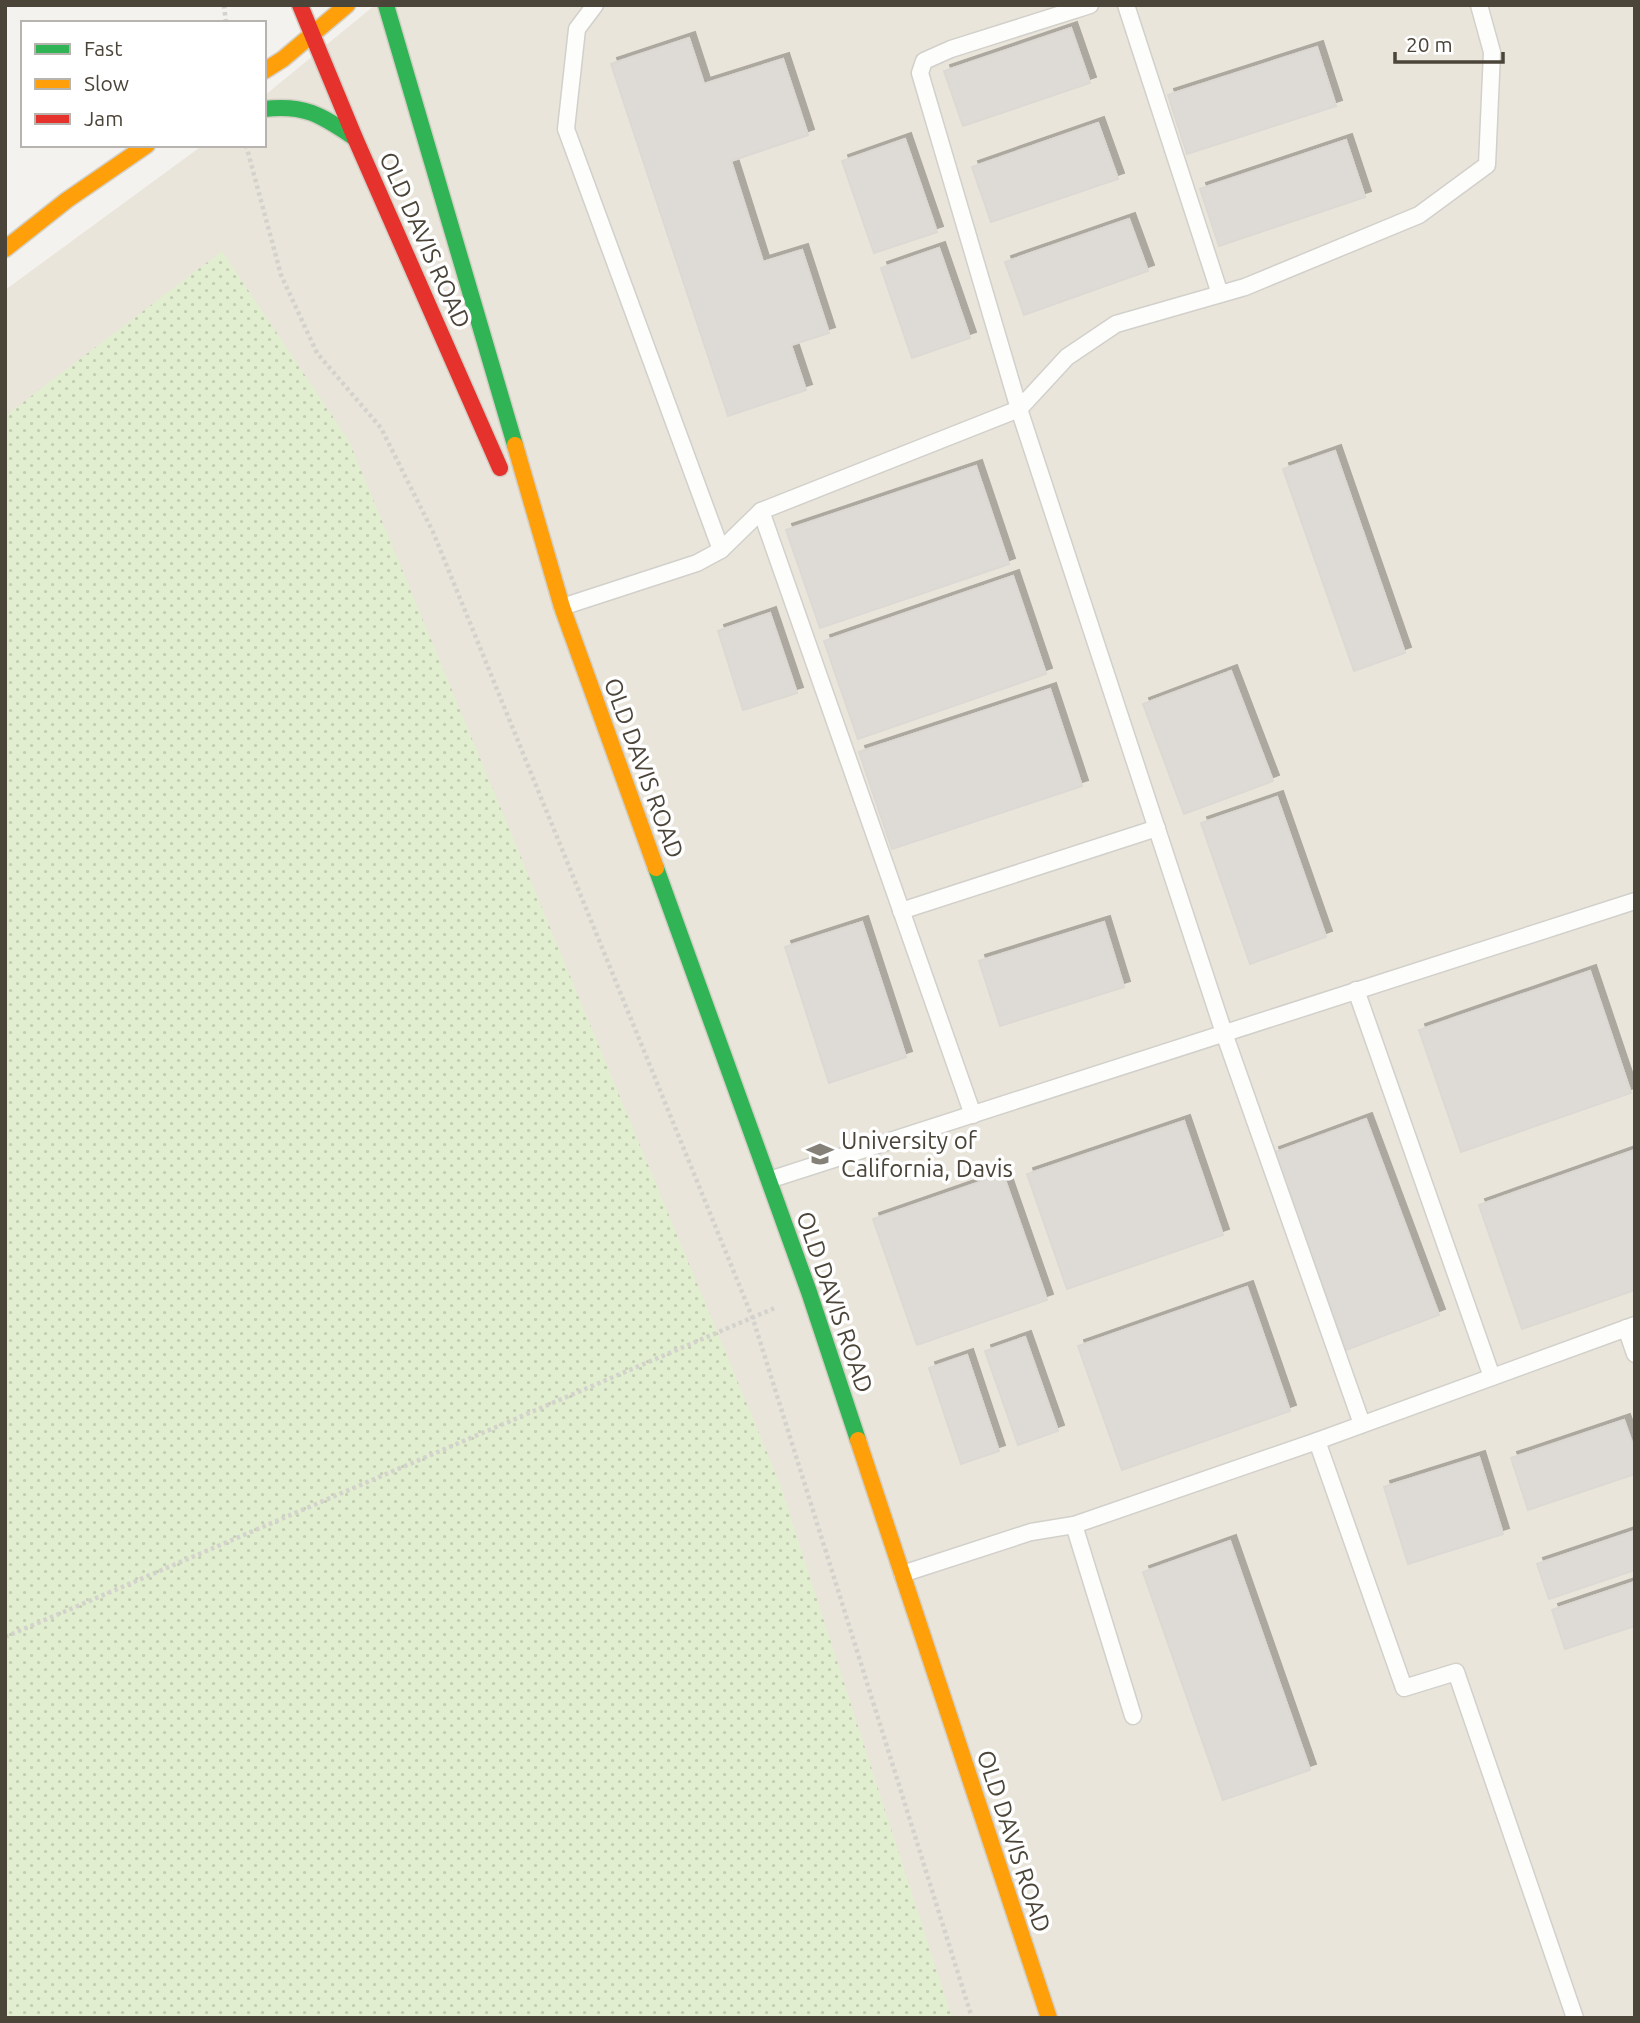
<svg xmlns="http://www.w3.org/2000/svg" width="1640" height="2023" font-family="Ubuntu,sans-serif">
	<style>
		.education { fill: #eae5da }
		.grass { fill: url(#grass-dots) }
		.building { fill: #dedbd6; stroke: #dcd9d4; stroke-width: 2; filter: url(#shadow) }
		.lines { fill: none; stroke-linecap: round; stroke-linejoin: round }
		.lane-casing { stroke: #d2d0cb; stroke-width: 19 }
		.fast-casing { stroke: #d3cfc5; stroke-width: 19 }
		.slow-casing { stroke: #d3cfc5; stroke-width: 19 }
		.jam-casing { stroke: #d3cfc5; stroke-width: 19 }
		.path { stroke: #d3d2cc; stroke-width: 4.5; stroke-dasharray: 3.5 3.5; stroke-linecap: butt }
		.lane { stroke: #fdfdfc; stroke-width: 16 }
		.fast { stroke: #30b455; stroke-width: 16 }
		.slow { stroke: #ff9f0a; stroke-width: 16 }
		.jam { stroke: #e5322d; stroke-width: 16 }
		.labels { text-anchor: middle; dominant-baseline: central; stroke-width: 7; stroke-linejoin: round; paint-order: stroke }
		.street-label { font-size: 24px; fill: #4b4439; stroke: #fff }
		.poi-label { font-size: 24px; fill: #4b4439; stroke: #fff; text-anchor: start }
	</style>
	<defs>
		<pattern id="grass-dots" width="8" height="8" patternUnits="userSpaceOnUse" patternTransform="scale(1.75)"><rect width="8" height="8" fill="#e1eecf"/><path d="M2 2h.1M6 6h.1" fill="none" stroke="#c3cdb2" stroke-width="1.8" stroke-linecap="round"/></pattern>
		<filter id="shadow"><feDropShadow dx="6" dy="-6" stdDeviation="0" flood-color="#0004"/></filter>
	</defs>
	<rect width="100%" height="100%" fill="#f4f2ee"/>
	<polygon class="education" points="375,5 1635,5 1635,2018 5,2018 5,290 203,145 264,145 264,96"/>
	<polygon class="grass" points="222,251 349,441 780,1484 952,2018 5,2018 5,416"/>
	<g class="building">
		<polygon points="1071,28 1090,83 963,126 944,71"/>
		<polygon points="689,38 704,84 783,59 808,135 731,161 763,262 802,250 829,333 791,345 806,390 728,416 611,64"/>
		<polygon points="1317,47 1336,106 1187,154 1168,95"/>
		<polygon points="1098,123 1118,179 991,222 972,167"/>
		<polygon points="905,139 937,232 874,253 842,161"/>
		<polygon points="1346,140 1365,197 1219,246 1200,189"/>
		<polygon points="1129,219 1148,271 1024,315 1005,262"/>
		<polygon points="939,248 970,338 912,358 881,268"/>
		<polygon points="1335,451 1405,653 1354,671 1283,469"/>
		<polygon points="976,466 1009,564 820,628 786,530"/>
		<polygon points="1013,576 1046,674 858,739 824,641"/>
		<polygon points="770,613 797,693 743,710 718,631"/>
		<polygon points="1231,671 1273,781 1184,814 1143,704"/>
		<polygon points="1050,689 1082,786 892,849 859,752"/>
		<polygon points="1277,797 1326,937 1250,964 1201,823"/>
		<polygon points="862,922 906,1057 829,1083 785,947"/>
		<polygon points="1104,922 1124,987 1000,1026 979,961"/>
		<polygon points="1590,971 1631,1093 1461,1152 1419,1030"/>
		<polygon points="1366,1119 1439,1315 1346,1350 1273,1153"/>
		<polygon points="1184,1121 1223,1235 1067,1289 1027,1174"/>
		<polygon points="1635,1150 1635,1290 1522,1329 1479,1205"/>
		<polygon points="1003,1174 1047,1300 917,1345 873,1219"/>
		<polygon points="1247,1287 1290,1411 1122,1470 1078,1346"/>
		<polygon points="1025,1337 1058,1431 1018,1445 985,1351"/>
		<polygon points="967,1355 999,1451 961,1464 929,1368"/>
		<polygon points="1624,1420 1635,1451 1635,1474 1528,1510 1511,1458"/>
		<polygon points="1479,1457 1503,1534 1408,1564 1384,1487"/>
		<polygon points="1635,1531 1635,1570 1549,1599 1537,1564"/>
		<polygon points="1230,1541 1310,1770 1223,1800 1143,1572"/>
		<polygon points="1635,1582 1635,1626 1565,1649 1552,1610"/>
	</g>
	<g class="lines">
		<defs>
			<g id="lane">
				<polyline points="595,5 577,29 566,129 721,550"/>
				<polyline points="1090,5 951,49 924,61 920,73 1019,409 1224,1033 1362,1424"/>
				<polyline points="1126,5 1220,294"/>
				<polyline points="761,511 973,1115"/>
				<polyline points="562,607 697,563 721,550 761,511 1019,409 1067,357 1116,324 1245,287 1419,215 1487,165 1492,52 1479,5"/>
				<polyline points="901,911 1157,828"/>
				<polyline points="1356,990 1492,1377"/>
				<polyline points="769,1180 1635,901"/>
				<polyline points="1626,1328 1635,1354"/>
				<polyline points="1317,1441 1404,1688 1456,1672 1575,2018"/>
				<polyline points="1074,1525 1133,1716"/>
				<polyline points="902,1574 1031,1532 1074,1525 1317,1441 1635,1325"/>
			</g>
			<g id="fast">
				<polyline points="386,5 515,445"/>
				<path d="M264,109c42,-5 58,7 91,29"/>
				<polyline points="656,868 809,1292 858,1440"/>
			</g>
			<g id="slow">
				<polyline points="264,71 283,59 347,5"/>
				<polyline points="5,249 67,200 147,145"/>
				<polyline points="515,445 562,607 656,868"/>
				<polyline points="858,1440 1049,2018"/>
			</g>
			<polyline id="jam" points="300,5 355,138 500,468"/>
		</defs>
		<use href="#lane" class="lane-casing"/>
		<use href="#fast" class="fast-casing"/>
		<use href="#slow" class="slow-casing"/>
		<use href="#jam" class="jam-casing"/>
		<g class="path">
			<polyline points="224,5 226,23"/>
			<polyline points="246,145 281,275 317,353 381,428 433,532 753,1319 972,2018"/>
			<polyline points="5,1637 777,1307"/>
		</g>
		<use href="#lane" class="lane"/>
		<use href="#fast" class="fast"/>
		<use href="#slow" class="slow"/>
		<use href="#jam" class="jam"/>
	</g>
	<defs>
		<symbol id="university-bare" viewBox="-9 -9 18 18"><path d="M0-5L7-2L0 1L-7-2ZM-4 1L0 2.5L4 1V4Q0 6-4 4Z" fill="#868178" stroke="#fff" stroke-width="2.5" paint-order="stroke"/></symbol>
	</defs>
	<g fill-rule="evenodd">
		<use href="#university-bare" x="801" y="1135" width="38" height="38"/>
	</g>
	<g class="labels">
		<g class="street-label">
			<text transform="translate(425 240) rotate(66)">OLD DAVIS ROAD</text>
			<text transform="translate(644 768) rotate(70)">OLD DAVIS ROAD</text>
			<text transform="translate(835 1302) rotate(71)">OLD DAVIS ROAD</text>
			<text transform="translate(1014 1841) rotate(72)">OLD DAVIS ROAD</text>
		</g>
		<g class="poi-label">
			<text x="841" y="1140">University of<tspan x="841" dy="28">California, Davis</tspan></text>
		</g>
	</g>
	<rect width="1640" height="2023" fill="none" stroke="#4b4439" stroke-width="14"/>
	<rect x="21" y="21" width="245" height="126" fill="#ffffff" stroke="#b7b4b0" stroke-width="2"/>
	<rect x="35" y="44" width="35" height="10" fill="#30b455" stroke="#b7b4b0" stroke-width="2"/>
	<text x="84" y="56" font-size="21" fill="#4b4439">Fast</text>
	<rect x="35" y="79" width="35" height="10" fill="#ff9f0a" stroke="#b7b4b0" stroke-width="2"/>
	<text x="84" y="91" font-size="21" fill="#4b4439">Slow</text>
	<rect x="35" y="114" width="35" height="10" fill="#e5322d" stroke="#b7b4b0" stroke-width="2"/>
	<text x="84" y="126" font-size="21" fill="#4b4439">Jam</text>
	<path d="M1395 52v10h108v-10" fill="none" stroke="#4b4439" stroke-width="3.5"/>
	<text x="1406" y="52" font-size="21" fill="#4b4439" stroke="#ffffff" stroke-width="5" paint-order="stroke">20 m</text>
</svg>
